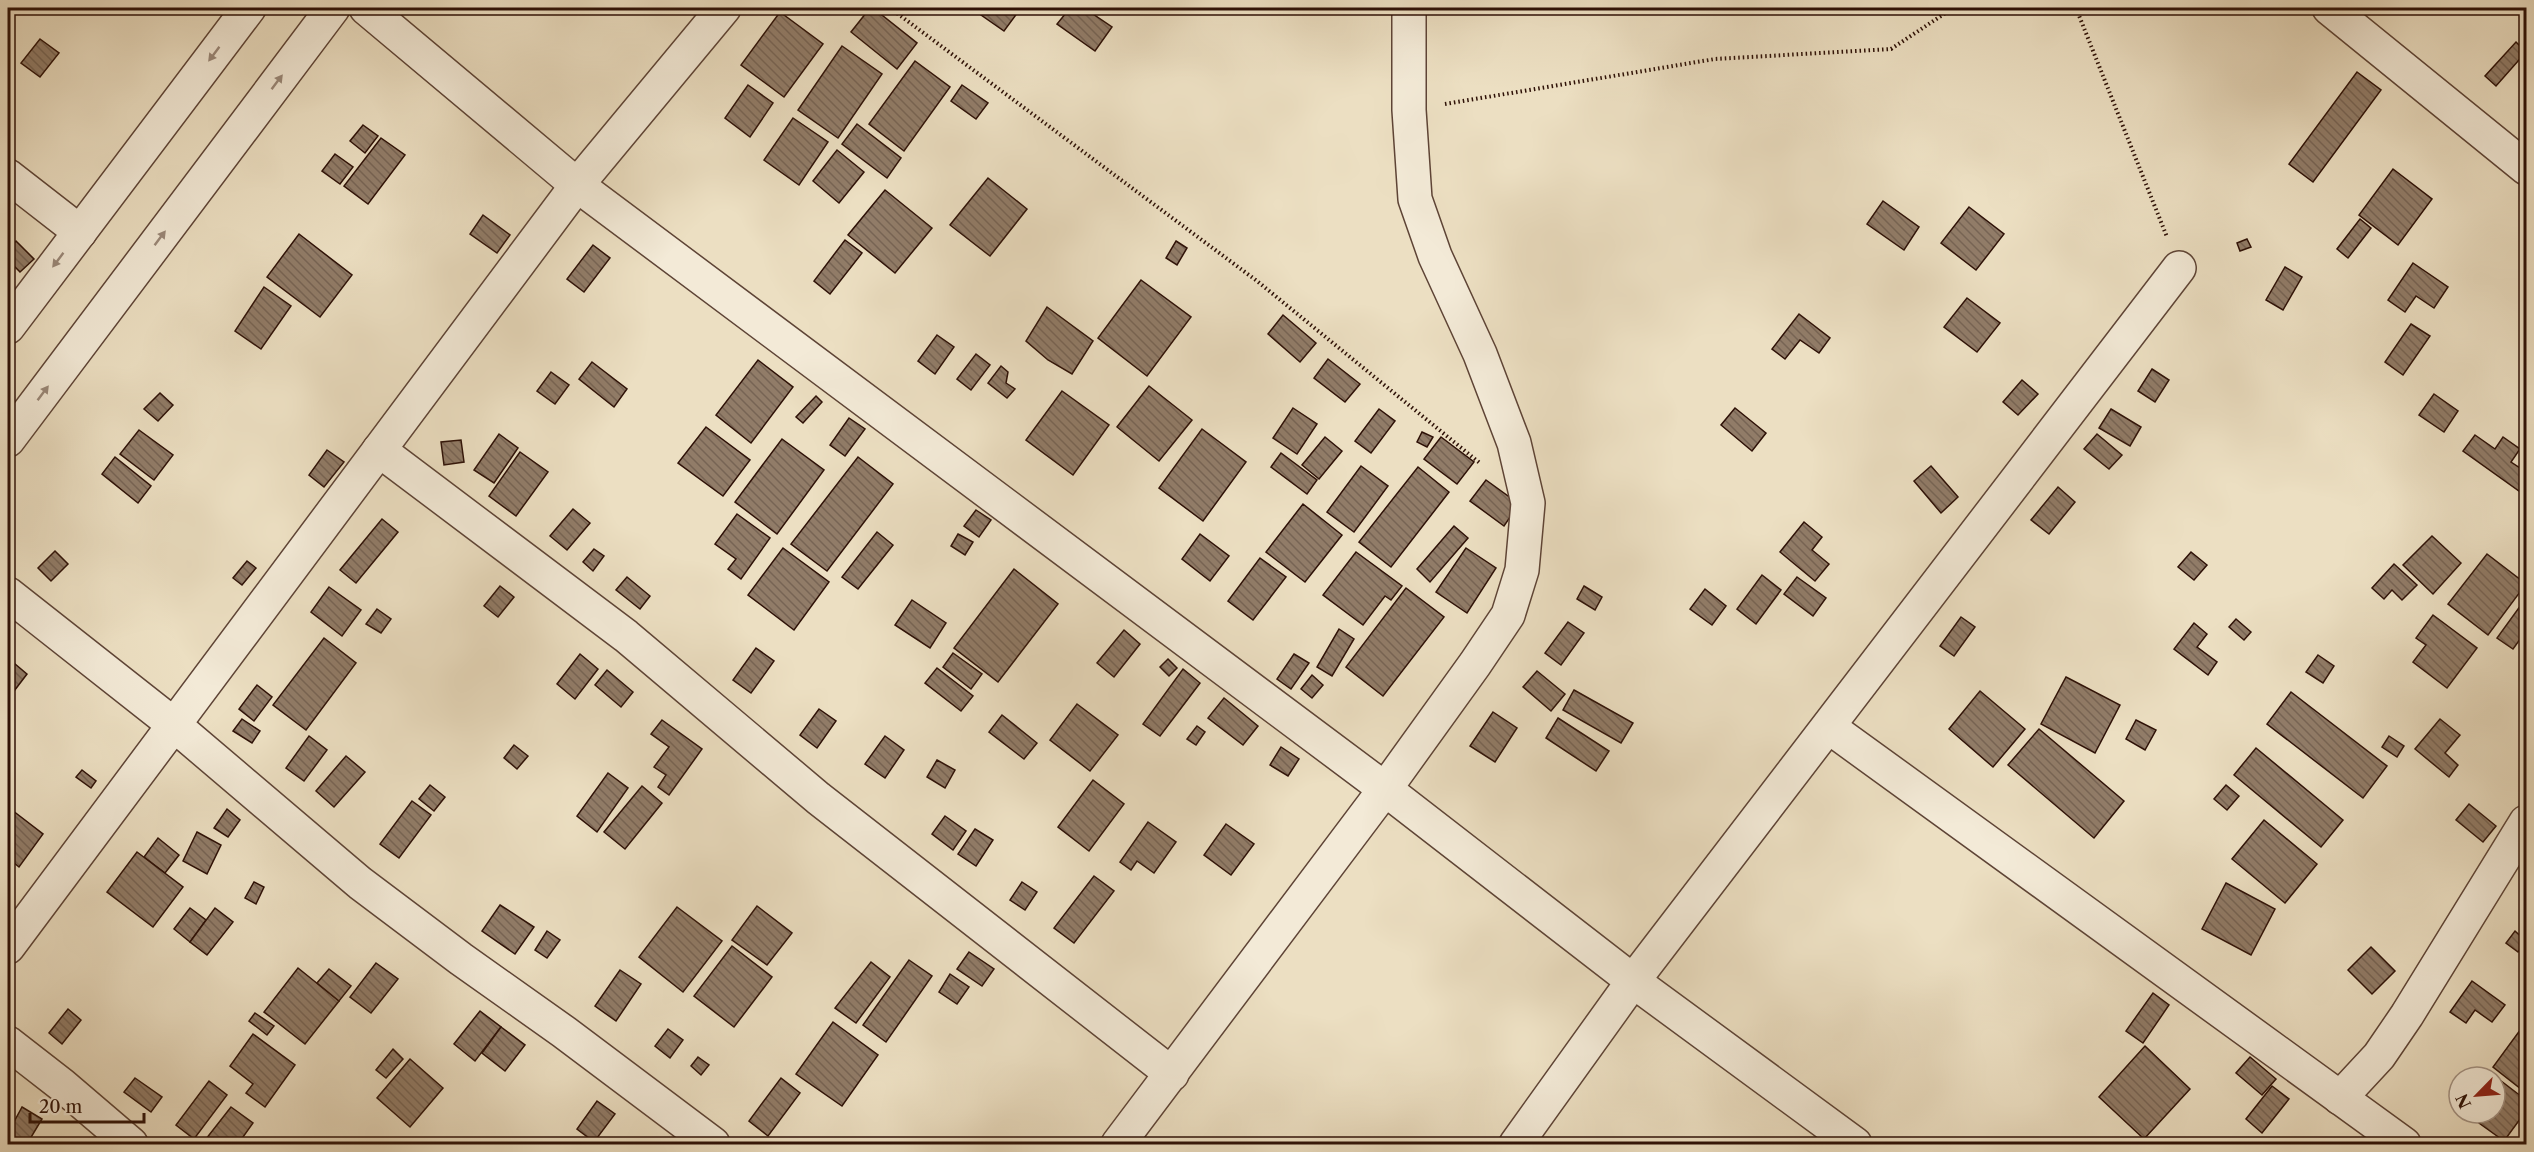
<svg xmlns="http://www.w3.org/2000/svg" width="2534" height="1152" font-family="'Libre Caslon Text',serif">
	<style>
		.building { fill: url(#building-back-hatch); stroke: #2e1107; stroke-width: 1.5 }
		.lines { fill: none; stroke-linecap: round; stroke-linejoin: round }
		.minor-casing { stroke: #5e4436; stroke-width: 36 }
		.path { stroke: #2e1107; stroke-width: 4; stroke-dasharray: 1.5 3; stroke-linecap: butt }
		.minor { stroke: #f3ead7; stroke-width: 33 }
		.oneway { fill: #9a8879 }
	</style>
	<defs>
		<pattern id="building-back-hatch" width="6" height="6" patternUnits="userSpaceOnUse" patternTransform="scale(1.5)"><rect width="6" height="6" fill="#917c68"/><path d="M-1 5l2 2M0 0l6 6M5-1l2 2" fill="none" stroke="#776454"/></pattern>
	</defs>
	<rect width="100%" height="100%" fill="#ecdfc2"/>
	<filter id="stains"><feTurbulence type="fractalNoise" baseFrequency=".00333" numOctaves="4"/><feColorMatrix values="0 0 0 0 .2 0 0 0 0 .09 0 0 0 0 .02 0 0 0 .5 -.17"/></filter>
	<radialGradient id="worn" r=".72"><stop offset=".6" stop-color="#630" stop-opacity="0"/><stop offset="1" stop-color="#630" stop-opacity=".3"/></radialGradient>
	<g class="building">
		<polygon points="870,8 873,8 917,43 897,69 851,32"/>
		<polygon points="971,8 1021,8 1004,31"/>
		<polygon points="1070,8 1084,8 1112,27 1095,51 1057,24"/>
		<polygon points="780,12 823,44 784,97 741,65"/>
		<polygon points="40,39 59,53 40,77 21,63"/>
		<polygon points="2516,42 2526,52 2496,86 2485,76"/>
		<polygon points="842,46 882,74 838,138 798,110"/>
		<polygon points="915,61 950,87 904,151 869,124"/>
		<polygon points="2357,72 2381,90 2313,182 2289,164"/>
		<polygon points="748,85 773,103 750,137 725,118"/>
		<polygon points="962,85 988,103 976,119 951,101"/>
		<polygon points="793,118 828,142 799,185 764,160"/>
		<polygon points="857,124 901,158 887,178 842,144"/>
		<polygon points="363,125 378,136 365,153 350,141"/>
		<polygon points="381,138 405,155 368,204 344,186"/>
		<polygon points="837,150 864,172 839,203 813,181"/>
		<polygon points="335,154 353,167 340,184 322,171"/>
		<polygon points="2393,169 2432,199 2398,245 2359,215"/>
		<polygon points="988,178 1027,209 990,256 950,225"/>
		<polygon points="885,190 932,228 895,273 848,235"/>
		<polygon points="1883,201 1919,227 1904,250 1867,224"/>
		<polygon points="1969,207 2004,234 1976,270 1941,243"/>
		<polygon points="483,215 510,235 497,253 470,234"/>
		<polygon points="2360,219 2371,228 2348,258 2337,249"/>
		<polygon points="299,234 352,275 320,317 267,277"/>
		<polygon points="2247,239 2251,247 2240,251 2237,243"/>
		<polygon points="845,240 862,253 830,294 814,281"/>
		<polygon points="16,241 34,259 20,272 8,260 8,249"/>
		<polygon points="1176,241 1187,248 1177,265 1166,258"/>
		<polygon points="593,245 610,258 584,292 567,279"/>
		<polygon points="2413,263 2448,287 2434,308 2416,296 2405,312 2388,300"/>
		<polygon points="2285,267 2302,277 2283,310 2266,300"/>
		<polygon points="1141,280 1191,317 1147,376 1098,338"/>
		<polygon points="264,287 291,306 261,349 235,331"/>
		<polygon points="1967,298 2000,323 1977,352 1944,327"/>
		<polygon points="1047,307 1093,341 1072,374 1048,360 1026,341"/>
		<polygon points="1799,314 1830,338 1819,353 1800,340 1785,359 1772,349"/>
		<polygon points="1283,315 1316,343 1300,362 1268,334"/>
		<polygon points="2411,324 2430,336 2403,375 2385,362"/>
		<polygon points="937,335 954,347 935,374 918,361"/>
		<polygon points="976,354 990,365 971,390 957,379"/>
		<polygon points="1328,359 1360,384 1345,402 1314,378"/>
		<polygon points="758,360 793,387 751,443 716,415"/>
		<polygon points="592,362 627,389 614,407 579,379"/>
		<polygon points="1001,366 1008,372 1006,383 1015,389 1007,398 988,383"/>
		<polygon points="2152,369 2169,380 2155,402 2138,391"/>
		<polygon points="551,372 569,385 555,404 537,391"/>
		<polygon points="2022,380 2038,394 2018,415 2003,402"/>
		<polygon points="1149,386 1192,420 1159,461 1117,427"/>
		<polygon points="1062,391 1109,425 1073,475 1026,440"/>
		<polygon points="160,393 173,405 158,421 144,409"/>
		<polygon points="2434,394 2458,411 2444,432 2419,415"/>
		<polygon points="816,396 822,402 803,423 796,417"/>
		<polygon points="1293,408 1317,424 1297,454 1273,438"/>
		<polygon points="1735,408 1766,433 1752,451 1721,425"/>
		<polygon points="1379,409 1395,421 1371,453 1355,441"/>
		<polygon points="2111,409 2141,427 2130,446 2099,428"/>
		<polygon points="849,418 865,429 845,456 830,445"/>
		<polygon points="706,427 750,460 723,496 678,463"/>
		<polygon points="1202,429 1246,462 1203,521 1159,488"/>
		<polygon points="139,430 173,455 154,480 120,454"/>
		<polygon points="1422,432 1433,437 1427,447 1417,442"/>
		<polygon points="499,434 518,448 494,483 474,470"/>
		<polygon points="2097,434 2122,455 2109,469 2084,449"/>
		<polygon points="2475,435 2495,449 2503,437 2520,449 2511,462 2526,472 2526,496 2463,451"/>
		<polygon points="1325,437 1342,451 1319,479 1302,465"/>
		<polygon points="1441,437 1474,462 1457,484 1424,459"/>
		<polygon points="782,439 824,470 777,534 735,502"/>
		<polygon points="461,440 464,462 444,465 441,442"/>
		<polygon points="327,450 344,462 324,487 309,475"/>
		<polygon points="520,452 548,472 516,516 489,496"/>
		<polygon points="1281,453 1317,480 1307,494 1271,467"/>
		<polygon points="115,457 151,486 138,503 102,474"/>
		<polygon points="858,457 893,484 827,571 791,544"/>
		<polygon points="1361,466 1388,486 1354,532 1327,512"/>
		<polygon points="1931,466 1958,497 1941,513 1914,481"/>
		<polygon points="1418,467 1449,492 1391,567 1359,542"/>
		<polygon points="1486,480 1519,504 1504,526 1470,501"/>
		<polygon points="2058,487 2075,502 2049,534 2031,520"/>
		<polygon points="1303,504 1342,535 1305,582 1266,552"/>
		<polygon points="573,509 590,523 567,550 550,536"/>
		<polygon points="976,510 991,520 979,537 964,526"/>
		<polygon points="737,514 770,538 741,579 728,569 736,559 715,544"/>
		<polygon points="382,519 398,532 356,583 340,570"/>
		<polygon points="1804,522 1822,537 1812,550 1829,564 1815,581 1780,552"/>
		<polygon points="1454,526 1468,538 1430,582 1417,569"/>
		<polygon points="877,532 893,545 858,589 842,577"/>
		<polygon points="958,534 973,542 965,555 951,546"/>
		<polygon points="1200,534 1229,556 1210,581 1182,559"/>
		<polygon points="2432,536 2461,563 2433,594 2403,565"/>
		<polygon points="783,548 829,582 794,630 748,595"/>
		<polygon points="1466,548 1496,568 1467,613 1436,592"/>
		<polygon points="594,549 604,556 593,571 583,562"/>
		<polygon points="55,551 68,564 51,581 38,568"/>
		<polygon points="1356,552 1402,586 1391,600 1385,596 1363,625 1323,595"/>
		<polygon points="2191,552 2207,565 2194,580 2178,567"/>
		<polygon points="2487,554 2526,584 2488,635 2448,604"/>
		<polygon points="1260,558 1286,577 1253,620 1228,601"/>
		<polygon points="247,561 256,568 242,585 233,578"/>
		<polygon points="2394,564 2417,585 2402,600 2392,590 2384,599 2372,588"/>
		<polygon points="1014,569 1058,604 998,682 954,648"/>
		<polygon points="1762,575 1781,590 1756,624 1737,609"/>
		<polygon points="627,577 650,596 640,609 616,590"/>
		<polygon points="1797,577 1826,598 1813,616 1784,594"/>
		<polygon points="500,586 514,597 498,617 484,606"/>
		<polygon points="1584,586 1602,597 1595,610 1577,599"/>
		<polygon points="329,587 361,610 342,636 311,612"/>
		<polygon points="1406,588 1444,617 1383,696 1346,667"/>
		<polygon points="1705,589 1726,606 1712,625 1690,609"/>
		<polygon points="2526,598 2526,631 2513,649 2497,638"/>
		<polygon points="912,600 946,623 930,648 895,625"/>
		<polygon points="377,609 391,619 381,633 366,624"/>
		<polygon points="2433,615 2477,648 2447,688 2413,662 2426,645 2416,638"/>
		<polygon points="1961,617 1975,627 1954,656 1940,646"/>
		<polygon points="2236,619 2251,632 2244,640 2229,627"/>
		<polygon points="1568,622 1584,633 1561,665 1545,653"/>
		<polygon points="2194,623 2207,634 2197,647 2217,662 2208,675 2174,649"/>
		<polygon points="1339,629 1354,639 1332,676 1317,667"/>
		<polygon points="1124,630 1140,644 1114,677 1097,663"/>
		<polygon points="324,638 356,663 306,730 273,705"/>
		<polygon points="756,648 774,661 751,693 733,680"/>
		<polygon points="953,653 982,674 971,689 943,667"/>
		<polygon points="580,654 598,669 575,699 557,684"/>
		<polygon points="1294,654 1309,663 1291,689 1277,679"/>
		<polygon points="2318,655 2334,666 2323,683 2306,672"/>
		<polygon points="8,658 27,674 8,699"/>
		<polygon points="1168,659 1177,668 1169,676 1160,667"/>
		<polygon points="937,668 973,696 961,711 925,683"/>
		<polygon points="1183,669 1200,683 1160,736 1143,724"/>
		<polygon points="607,670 633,692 621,707 595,685"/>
		<polygon points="1537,671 1565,694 1551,711 1523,687"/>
		<polygon points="1312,675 1323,685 1312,698 1301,689"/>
		<polygon points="2066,677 2120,705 2095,753 2041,724"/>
		<polygon points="257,685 272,697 254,721 239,709"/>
		<polygon points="1574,690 1633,723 1621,743 1563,710"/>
		<polygon points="1980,691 2025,729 1993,767 1949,729"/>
		<polygon points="2291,692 2387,766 2363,798 2267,724"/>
		<polygon points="1224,698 1258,726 1243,745 1208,718"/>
		<polygon points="1077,704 1118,735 1090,771 1050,740"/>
		<polygon points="819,709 836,721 817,748 800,735"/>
		<polygon points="1493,712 1517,728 1495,762 1470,746"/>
		<polygon points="1002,715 1037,743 1024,759 989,732"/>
		<polygon points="1558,718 1609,751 1596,771 1546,738"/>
		<polygon points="242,719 260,731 252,743 233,731"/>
		<polygon points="2440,719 2460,735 2445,753 2458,765 2449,777 2415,749"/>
		<polygon points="662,720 702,749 669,795 658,787 666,775 654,767 669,747 651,734"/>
		<polygon points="2136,720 2156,730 2145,750 2126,739"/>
		<polygon points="1197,726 1205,732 1196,745 1187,739"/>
		<polygon points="2039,729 2124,801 2094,838 2008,765"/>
		<polygon points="309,736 327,750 304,781 286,768"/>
		<polygon points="885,736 904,750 885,778 865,764"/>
		<polygon points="2389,736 2404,746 2397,757 2382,747"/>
		<polygon points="514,745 528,756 517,769 504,758"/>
		<polygon points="1281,747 1299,759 1288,776 1270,765"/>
		<polygon points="2256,748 2343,820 2321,847 2234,775"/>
		<polygon points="346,756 365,772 334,807 316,791"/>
		<polygon points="937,760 955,770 945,788 927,777"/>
		<polygon points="82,770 96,781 91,788 76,777"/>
		<polygon points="608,773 628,788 597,832 577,816"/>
		<polygon points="1093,780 1124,804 1089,851 1058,827"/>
		<polygon points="430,785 445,797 434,811 419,799"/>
		<polygon points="2226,785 2239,796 2227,810 2214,799"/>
		<polygon points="642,786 662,803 625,849 604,832"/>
		<polygon points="412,801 431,815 399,858 380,844"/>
		<polygon points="2469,804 2496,826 2483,842 2456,820"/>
		<polygon points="8,807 43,834 19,867 8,858"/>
		<polygon points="227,809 240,820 228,837 214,828"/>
		<polygon points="945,816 966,831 953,850 932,834"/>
		<polygon points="2264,820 2317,864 2285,903 2232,859"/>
		<polygon points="1148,822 1176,842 1154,873 1137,861 1131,870 1120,862"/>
		<polygon points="1226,824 1254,844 1231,875 1204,855"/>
		<polygon points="975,829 993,840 976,866 958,854"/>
		<polygon points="197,832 221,845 207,874 183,861"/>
		<polygon points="158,838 179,855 165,873 144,857"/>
		<polygon points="137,852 183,887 153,927 107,892"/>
		<polygon points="1094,876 1114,891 1074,943 1054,928"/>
		<polygon points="254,882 264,887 256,904 245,898"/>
		<polygon points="1022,882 1037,892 1025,910 1010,900"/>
		<polygon points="2226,883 2275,909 2251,955 2202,929"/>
		<polygon points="500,905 534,927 515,954 482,931"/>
		<polygon points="757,906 792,933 767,965 732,940"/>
		<polygon points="677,907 722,941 683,992 639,957"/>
		<polygon points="190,908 206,920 190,942 174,929"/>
		<polygon points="215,908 233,922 207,955 190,942"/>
		<polygon points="547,931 560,940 547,958 535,950"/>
		<polygon points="2515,931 2526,941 2518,952 2506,943"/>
		<polygon points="732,946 772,977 734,1027 694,996"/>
		<polygon points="2371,947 2395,971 2372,994 2348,970"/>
		<polygon points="969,952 994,969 982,986 957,969"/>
		<polygon points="909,960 932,976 886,1042 863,1025"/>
		<polygon points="871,962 890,977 856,1023 835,1008"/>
		<polygon points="376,963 398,979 371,1013 350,997"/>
		<polygon points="298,968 339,1001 305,1044 264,1012"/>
		<polygon points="329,969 351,986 339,1001 317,983"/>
		<polygon points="620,970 641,984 616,1021 595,1006"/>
		<polygon points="950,974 969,987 957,1004 939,992"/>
		<polygon points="2472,981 2505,1005 2492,1022 2475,1010 2466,1023 2450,1012"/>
		<polygon points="2153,993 2169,1005 2143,1043 2126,1031"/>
		<polygon points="68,1009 81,1020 62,1044 49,1033"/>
		<polygon points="480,1011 501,1027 475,1061 454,1044"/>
		<polygon points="255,1013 274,1026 267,1035 249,1021"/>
		<polygon points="833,1022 878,1055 842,1106 796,1074"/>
		<polygon points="2526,1022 2526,1093 2493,1067"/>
		<polygon points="501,1027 525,1045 505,1071 482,1053"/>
		<polygon points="668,1029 683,1040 670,1058 655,1046"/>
		<polygon points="253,1034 295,1065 265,1107 246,1093 253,1084 230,1066"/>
		<polygon points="2145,1046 2190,1089 2144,1139 2099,1097"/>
		<polygon points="393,1049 403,1059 386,1078 376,1070"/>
		<polygon points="698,1057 709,1065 701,1075 691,1066"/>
		<polygon points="2250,1057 2276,1079 2262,1095 2236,1073"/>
		<polygon points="410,1059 443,1088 410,1127 377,1098"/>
		<polygon points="2492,1074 2526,1100 2526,1111 2504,1141 2465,1113 2495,1113 2495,1077 2490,1077"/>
		<polygon points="135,1078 162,1097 151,1112 124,1092"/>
		<polygon points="781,1078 800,1093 768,1136 749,1121"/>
		<polygon points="209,1081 227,1095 194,1139 176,1125"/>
		<polygon points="2272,1086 2289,1099 2262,1133 2246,1119"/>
		<polygon points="597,1101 615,1114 594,1142 577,1129"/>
		<polygon points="22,1107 42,1119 27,1144 8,1133"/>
		<polygon points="231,1107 253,1123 238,1144 202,1144"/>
	</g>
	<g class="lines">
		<defs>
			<g id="minor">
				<polyline points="366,8 577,185 1385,789 1633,981 1855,1144"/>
				<polyline points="2329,8 2526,168"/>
				<polyline points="8,176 80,232"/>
				<polyline points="8,327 249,8"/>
				<polyline points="8,440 333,8"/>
				<polyline points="379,450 626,636 818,798 1172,1074"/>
				<polyline points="8,594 173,724 360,883 461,959 564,1032 713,1144"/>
				<polyline points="1829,727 2404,1144"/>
				<polyline points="8,947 577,185 724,8"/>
				<polyline points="8,1043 62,1085 131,1144"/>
				<polyline points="2340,1098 2379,1056 2407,1015 2526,822"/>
				<polyline points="1118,1144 1385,789 1475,664 1508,615 1522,570 1528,503 1514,443 1480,354 1435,256 1415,199 1409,110 1409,8"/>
				<polyline points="1516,1144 1633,981 2179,268"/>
			</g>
		</defs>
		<use href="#minor" class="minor-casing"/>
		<g class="path">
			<polyline points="890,8 1257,281 1481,464"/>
			<polyline points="2076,8 2167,237"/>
			<polyline points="1445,104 1715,59 1891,49 1953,8"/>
		</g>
		<use href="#minor" class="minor"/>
	</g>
	<defs><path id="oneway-solid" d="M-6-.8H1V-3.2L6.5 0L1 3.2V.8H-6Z" transform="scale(1.5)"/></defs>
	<g class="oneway">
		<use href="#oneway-solid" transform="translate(214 54) rotate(127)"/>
		<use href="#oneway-solid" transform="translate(277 82) rotate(-53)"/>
		<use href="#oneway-solid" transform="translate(160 238) rotate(-53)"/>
		<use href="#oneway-solid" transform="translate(58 260) rotate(127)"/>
		<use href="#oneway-solid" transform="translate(43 393) rotate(-53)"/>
	</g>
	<rect width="2534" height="1152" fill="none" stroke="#ecdfc2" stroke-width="30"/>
	<rect x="9" y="9" width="2516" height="1134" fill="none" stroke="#2e1107" stroke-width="3"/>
	<rect x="15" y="15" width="2504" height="1122" fill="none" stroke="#2e1107" stroke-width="1.5"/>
	<g transform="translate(2477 1095) rotate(245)"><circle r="28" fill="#f3ead7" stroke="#a49384" stroke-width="1.5"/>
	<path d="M0-4.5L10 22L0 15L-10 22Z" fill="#8f2418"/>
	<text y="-9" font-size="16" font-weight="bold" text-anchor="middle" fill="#2e1107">N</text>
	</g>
	<path d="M30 1113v9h114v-9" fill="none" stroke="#2e1107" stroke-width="3"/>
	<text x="39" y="1113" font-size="18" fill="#2e1107" stroke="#f3ead7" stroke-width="4.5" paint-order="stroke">20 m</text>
	<rect width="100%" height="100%" filter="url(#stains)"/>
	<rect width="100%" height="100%" fill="url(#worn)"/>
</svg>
